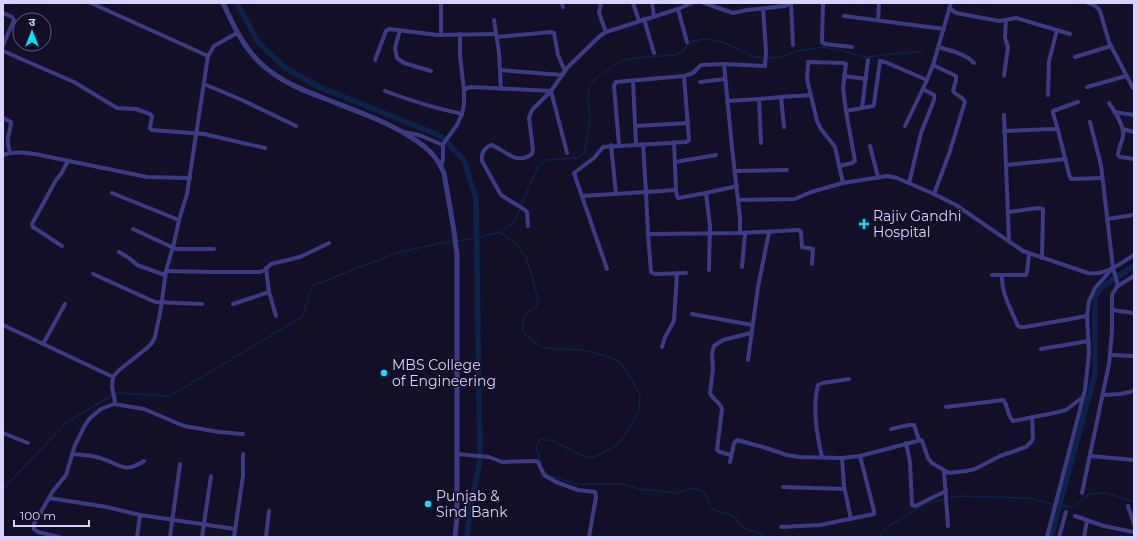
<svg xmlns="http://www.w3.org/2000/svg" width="1137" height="540" font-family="Montserrat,'Noto Sans Devanagari',sans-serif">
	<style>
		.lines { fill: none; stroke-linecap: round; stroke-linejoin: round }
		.stream { stroke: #0c2248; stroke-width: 1.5 }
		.canal { stroke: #0c2248; stroke-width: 5.5 }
		.minor { stroke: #3d3a85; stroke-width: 4 }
		.tertiary { stroke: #3d3a85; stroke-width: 5 }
		.poi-dot { fill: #00e5ff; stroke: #130f26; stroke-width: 1.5 }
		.labels { text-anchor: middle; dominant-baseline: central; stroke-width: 3; stroke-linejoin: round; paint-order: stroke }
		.poi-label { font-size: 14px; fill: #d9d4ff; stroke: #130f26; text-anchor: start }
	</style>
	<rect width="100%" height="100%" fill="#130f26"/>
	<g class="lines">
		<g class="stream">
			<polyline points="521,205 538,167 546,160 578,158 585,152 590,119 588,96 590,84 598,77 621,61 635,58 675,55 682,52 690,42 704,39 722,42 755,57 766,58 780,57 797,51 823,47 843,51 865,57 923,51"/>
			<path d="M500,232l16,12 11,15 11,39 -1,8c-13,9 -15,10 -14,26l11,10 9,6 39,2 28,7 11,6 14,22 5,10 -1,15 -9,17 -12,17 -19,11 -11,3 -35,-17 -13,-2 -4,8 5,16"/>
			<polyline points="543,468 547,475 576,484 624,484 638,489 676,493 694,488 704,492 711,509 732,515 745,529 759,533 767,537"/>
			<polyline points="3,489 67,422 116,393 170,396 302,317 312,286 396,253 442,243 465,240 500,232 514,222 520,209"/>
			<polyline points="879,537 885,529 924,504 958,496 1029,498 1060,506 1074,507 1089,494 1106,493 1134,502"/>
		</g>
		<g class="canal">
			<polyline points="237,3 258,42 284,67 319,87 441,136 464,160 476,199 480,461 470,509 467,537"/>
			<polyline points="1051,537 1095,374 1095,297 1103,286 1134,266"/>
		</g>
		<g class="minor">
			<polyline points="91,3 208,56"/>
			<polyline points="562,3 563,7"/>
			<polyline points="601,3 599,13 606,32"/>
			<polyline points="633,3 639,21"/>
			<polyline points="652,3 654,16"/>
			<polyline points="704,3 733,13 747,10 785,6 791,3"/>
			<polyline points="791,3 793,45"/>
			<polyline points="823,3 822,42 825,44 852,47"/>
			<path d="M1088,3c5,1 9,3 12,8l9,31 24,46"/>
			<polyline points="949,8 956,13 999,21 1016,18 1070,34"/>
			<polyline points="678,9 687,42"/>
			<polyline points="3,13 12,17 14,20 3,45"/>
			<polyline points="844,16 944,29"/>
			<polyline points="644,19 654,53"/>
			<polyline points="494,20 499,53 501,89"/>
			<polyline points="878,20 879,3"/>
			<polyline points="400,30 395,48 397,58 404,63 431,71"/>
			<polyline points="441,34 441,3"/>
			<polyline points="460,34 460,55 464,91"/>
			<polyline points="497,37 551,32 554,33 558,55 565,71"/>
			<path d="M939,47c11,4 26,6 35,16"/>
			<polyline points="3,51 74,82 117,108 136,109 150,114 152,116 150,128 152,130 204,134 265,148"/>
			<polyline points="1075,57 1111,46"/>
			<polyline points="375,60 386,31 389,29 438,35 496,34"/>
			<path d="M868,60l-6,48 -16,3 -3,-23 3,-24 -3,-1 -35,-1v2l-1,15 10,42 4,8 14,18 8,36 38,-6 6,-1 10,2 37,16 22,11 67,46 65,22c18,3 31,-9 46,-18"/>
			<polyline points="724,64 765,66 766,51 763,9"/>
			<polyline points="500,70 562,75"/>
			<polyline points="844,76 866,79"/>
			<polyline points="1004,76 1008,47 1005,38 1006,20"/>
			<polyline points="633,81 636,144"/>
			<polyline points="700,82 725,79"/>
			<polyline points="204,84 242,100 296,126"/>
			<polyline points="1087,87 1126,76"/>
			<path d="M385,91c26,10 50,17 77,23"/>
			<polyline points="1048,95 1049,61 1057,30"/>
			<polyline points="781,97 811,95"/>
			<polyline points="727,101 759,99"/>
			<path d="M1109,103c5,8 16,23 14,33 -1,7 -5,12 -5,19l2,2 14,2"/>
			<polyline points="862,108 873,106 874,104 880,61 885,62 927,80"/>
			<polyline points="1114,112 1134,115"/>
			<polyline points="1004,115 1009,241"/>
			<path d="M3,118l8,4c-1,14 -6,15 -1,30"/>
			<polyline points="1090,122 1101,165 1113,268 1118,286"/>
			<polyline points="635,126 688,123"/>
			<polyline points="905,126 927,80 933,65"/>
			<polyline points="1123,129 1134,132"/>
			<polyline points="1058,130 1053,113 1053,111 1078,102"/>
			<polyline points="1004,131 1053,129 1058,130 1069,174 1071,179 1102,178"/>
			<polyline points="404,132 419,135 443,145"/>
			<polyline points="674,142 676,190"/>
			<polyline points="761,143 759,99 781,97 784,127"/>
			<polyline points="643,144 646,192 676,190 677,196 678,198 706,193 710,226 709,270"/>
			<polyline points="611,145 616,194"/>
			<polyline points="619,145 614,86 616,82 684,76"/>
			<polyline points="870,146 878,177"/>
			<path d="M3,155c11,-4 21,-3 32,-1l112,23 43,1"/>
			<polyline points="675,162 716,155"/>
			<polyline points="1006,165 1066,159"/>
			<polyline points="441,166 443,159 443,144 457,125 462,114 464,104 464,91 467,88 472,87 551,91 567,153"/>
			<polyline points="839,166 852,163 855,161 846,111"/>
			<polyline points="735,171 787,170"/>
			<polyline points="909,183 921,133 934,100 934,95 923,89"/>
			<polyline points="112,193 179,220"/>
			<polyline points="706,193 737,186"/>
			<path d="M934,194l15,-40 16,-52c-2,-6 -9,-6 -12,-11l3,-11v-4l-23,-11 18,-62"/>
			<polyline points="582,196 646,192 648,234 651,272 655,274 686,273"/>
			<polyline points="738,200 795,199 811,192 843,183"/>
			<polyline points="1008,212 1038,208 1043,209 1042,258"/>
			<polyline points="1107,219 1134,215"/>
			<path d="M528,226l-1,-14 -2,-2 -24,-15 -19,-34c-1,-7 2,-13 9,-16 15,5 24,21 41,9l1,-4 -4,-32 3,-8 19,-19 16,-23 5,-5 28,-27 6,-4 72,-23 14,-6"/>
			<polyline points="133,229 176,249 214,249"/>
			<polyline points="648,234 740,233 799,230 801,232 802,247 813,249 812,264"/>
			<polyline points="62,246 33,227 32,224 56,180 61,174 68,161"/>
			<polyline points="119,252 129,258 137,265 165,275"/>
			<polyline points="742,267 745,233"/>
			<polyline points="266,268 269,292 276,316"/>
			<polyline points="607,269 574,173 594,158 603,147 686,142 689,140 684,76 693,73 701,65 724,64 732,148 740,218 740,233"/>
			<polyline points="166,271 213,272 260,272 265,270 271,264 300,257 329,243"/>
			<polyline points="93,274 155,302 202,304"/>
			<polyline points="992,275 1026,275 1027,272 1029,254"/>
			<path d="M1002,275c-1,18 9,34 16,51l2,1h5l62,-11"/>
			<polyline points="233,304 269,292"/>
			<polyline points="1112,310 1134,313"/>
			<polyline points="692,314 752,325"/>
			<polyline points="3,325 113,377"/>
			<polyline points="43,344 65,304"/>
			<polyline points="662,347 665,337 674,321 677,273"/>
			<polyline points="1041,349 1089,341"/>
			<polyline points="1110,355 1134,356"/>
			<polyline points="748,360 758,287 769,232"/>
			<polyline points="1103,395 1120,394 1134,391"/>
			<polyline points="114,404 144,409 184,426 219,432 243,434"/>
			<path d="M946,407l57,-7c5,5 4,15 10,21l41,-8 12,-3 17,-13"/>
			<polyline points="891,429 909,425 914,425 919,440"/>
			<polyline points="3,433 28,443"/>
			<polyline points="906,443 910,462 912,505 915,506 946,491"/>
			<path d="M72,454c10,1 21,1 31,5 19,6 20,15 41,2"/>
			<polyline points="457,454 489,457 502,462 536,461 538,462 544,475 556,482 578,490 595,492 596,497 589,537"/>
			<path d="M731,455l-11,-3 -3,-2 5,-41c-2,-7 -9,-9 -12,-16l3,-24 -1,-15 2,-8 9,-6 28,-7"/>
			<polyline points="1090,456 1134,460"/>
			<path d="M822,457c-5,-22 -10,-49 -4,-72l5,-2 26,-4"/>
			<polyline points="842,458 844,486 851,519"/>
			<polyline points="730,462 734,443 737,440 763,447 787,455 799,457 842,458 860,456 921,440 922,441 928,458 932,463 949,473 966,471 975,469 1000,456 1026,447 1032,441 1033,437 1032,417"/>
			<polyline points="944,471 948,526"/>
			<polyline points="783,487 844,489"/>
			<polyline points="1082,493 1109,364 1112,331 1112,295 1116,288 1118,286 1134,276"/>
			<polyline points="49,498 107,507 140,515 235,529"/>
			<polyline points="1128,506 1134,524"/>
			<polyline points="1075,516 1104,526 1134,532"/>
			<polyline points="781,527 820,525 874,514 874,511 860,456"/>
			<polyline points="59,537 38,532 34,529 34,524 53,491 66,475 75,445 85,425 90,418 101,409 114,404 115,401 112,387 113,377 118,371 147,348 152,343 155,337 161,308 166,271 174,243 179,220 187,194 208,56 214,46 237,33"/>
			<polyline points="137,537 140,515"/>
			<polyline points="170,537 180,464"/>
			<polyline points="202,537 211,476"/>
			<polyline points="234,537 243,476 243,454"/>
			<polyline points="266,537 269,511"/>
			<polyline points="1047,537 1085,390 1089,353 1087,316 1089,301 1095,288 1111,270"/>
			<polyline points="1059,537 1066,512"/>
			<polyline points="1084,537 1087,521"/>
		</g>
		<path class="tertiary" d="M223,3c11,24 22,48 43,65 18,15 39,23 60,31 28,11 57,21 83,37 9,6 18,11 24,19 5,5 8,12 11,18l10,58 3,24v262l-2,20"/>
	</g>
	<g class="poi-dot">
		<path d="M862 218h4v4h4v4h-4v4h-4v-4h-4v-4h4z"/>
		<circle cx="384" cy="373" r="4"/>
		<circle cx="428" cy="504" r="4"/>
	</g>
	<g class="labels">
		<g class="poi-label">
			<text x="873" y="216">Rajiv Gandhi<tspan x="873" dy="16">Hospital</tspan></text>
			<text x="392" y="365">MBS College<tspan x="392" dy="16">of Engineering</tspan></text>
			<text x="436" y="496">Punjab &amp;<tspan x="436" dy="16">Sind Bank</tspan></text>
		</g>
	</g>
	<rect width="1137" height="540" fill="none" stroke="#d9d4ff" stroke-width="8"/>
	<g transform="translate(32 32)"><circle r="19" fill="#130f26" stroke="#625e7d"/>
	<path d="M0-3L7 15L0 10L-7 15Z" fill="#00e5ff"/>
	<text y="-6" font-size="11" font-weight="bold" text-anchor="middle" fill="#d9d4ff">उ</text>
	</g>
	<path d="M14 520v6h75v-6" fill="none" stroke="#d9d4ff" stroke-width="2"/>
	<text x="20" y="520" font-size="12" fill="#d9d4ff" stroke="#130f26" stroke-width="3" paint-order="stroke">100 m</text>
</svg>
